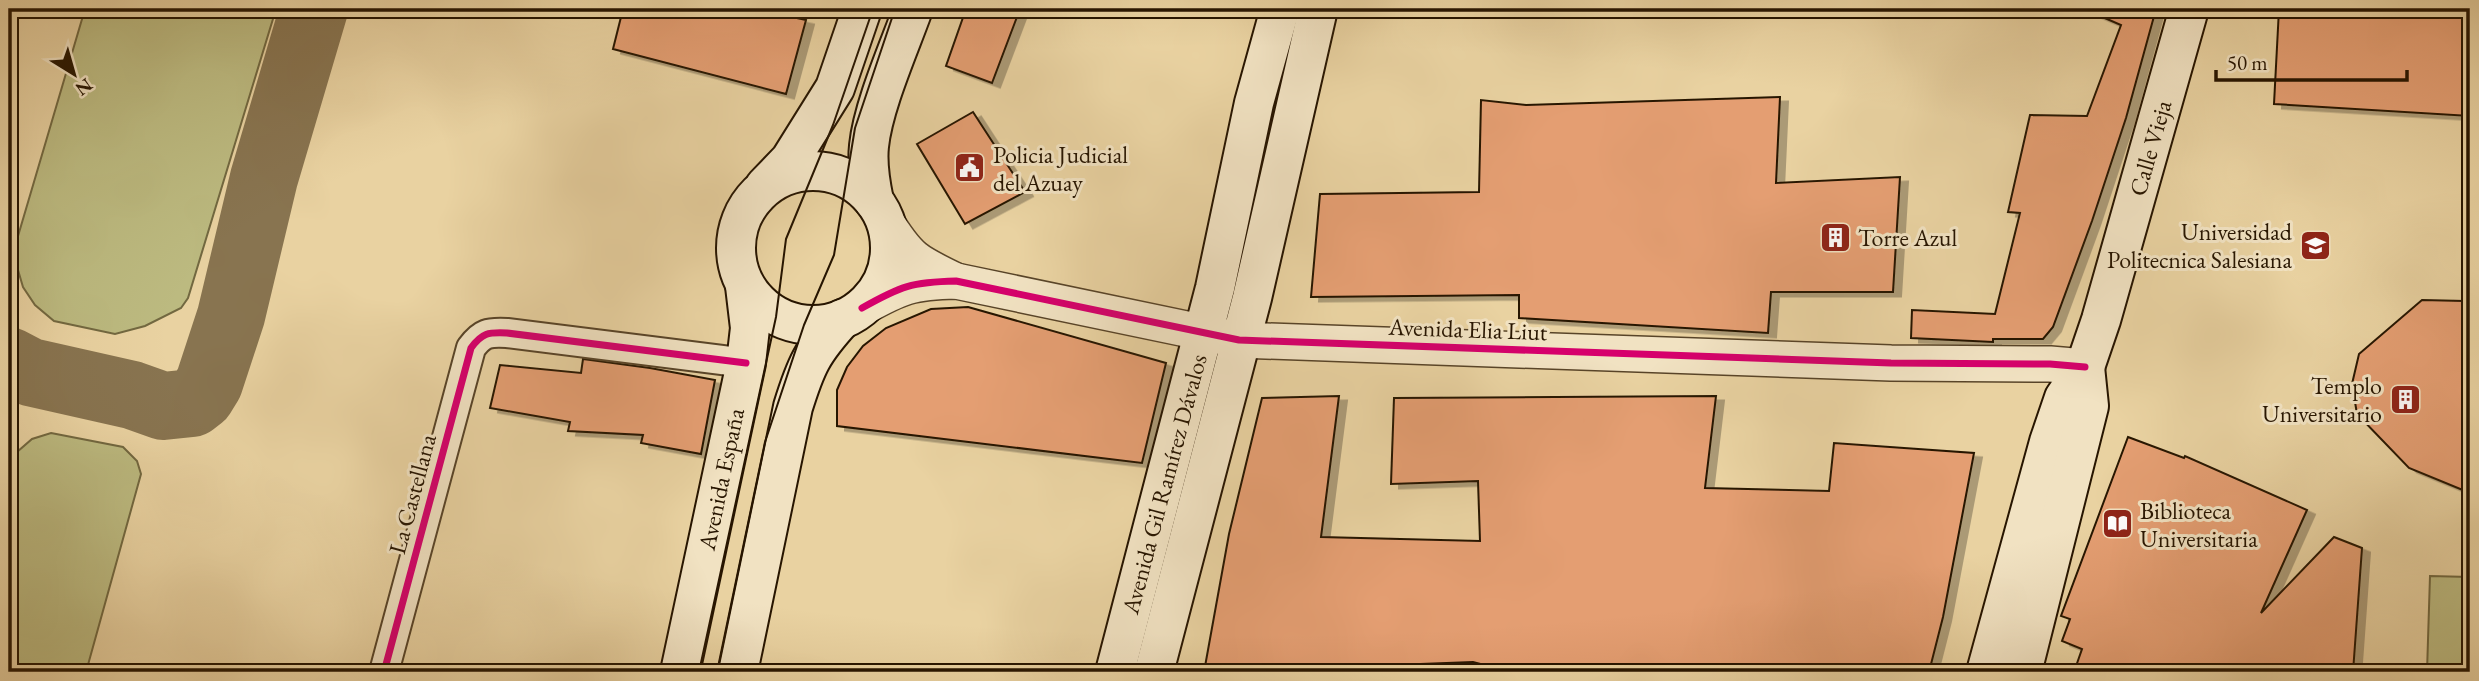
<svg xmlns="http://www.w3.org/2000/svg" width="2479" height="681" font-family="'EB Garamond',serif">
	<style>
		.green { fill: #bcba80; stroke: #726840; stroke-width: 2 }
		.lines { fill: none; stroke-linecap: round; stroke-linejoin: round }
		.taxiway { stroke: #887450; stroke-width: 68 }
		.building { fill: #e49e72; stroke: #271500; stroke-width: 2; filter: url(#shadow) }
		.minor-casing { stroke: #584428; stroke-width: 32 }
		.tertiary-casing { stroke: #584428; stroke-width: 38 }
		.secondary-casing { stroke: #271500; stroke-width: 42 }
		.minor { stroke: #f1e2c2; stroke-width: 28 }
		.tertiary { stroke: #f1e2c2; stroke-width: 35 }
		.secondary { stroke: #f1e2c2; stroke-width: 38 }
		.tram { stroke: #271500; stroke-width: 2 }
		.cycleway-casing { stroke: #f1e2c2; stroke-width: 11 }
		.cycleway { stroke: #d6006c; stroke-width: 7 }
		.labels { text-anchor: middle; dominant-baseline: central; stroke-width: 6; stroke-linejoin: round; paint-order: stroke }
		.street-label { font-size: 24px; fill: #271500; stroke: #f1e2c2 }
		.poi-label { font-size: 24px; fill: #271500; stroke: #f1e2c2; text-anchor: start }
	</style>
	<defs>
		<filter id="shadow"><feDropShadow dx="8" dy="4.5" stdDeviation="0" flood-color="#0004"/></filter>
	</defs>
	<rect width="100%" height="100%" fill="#e9d2a1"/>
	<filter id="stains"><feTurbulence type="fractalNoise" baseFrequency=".00286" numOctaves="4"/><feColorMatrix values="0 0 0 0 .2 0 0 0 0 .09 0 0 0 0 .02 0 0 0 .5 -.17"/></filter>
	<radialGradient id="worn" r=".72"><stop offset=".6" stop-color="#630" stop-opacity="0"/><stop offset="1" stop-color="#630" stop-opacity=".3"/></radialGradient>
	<g class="green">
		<polygon points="85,9 276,9 188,298 181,308 145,326 115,334 54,321 35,305 23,287 13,253"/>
		<polygon points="51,433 123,447 137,461 141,474 86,672 9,672 9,459 32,439"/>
		<polygon points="2430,576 2470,577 2470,672 2427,672"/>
	</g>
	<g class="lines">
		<polyline class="taxiway" points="9,361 30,372 132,395 163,406 192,403 201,396 209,383 231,316 264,178 314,9"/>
	</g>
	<g class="building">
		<polygon points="623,9 794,9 792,17 806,20 786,94 613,49"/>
		<polygon points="966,9 1020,9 992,83 946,66"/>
		<polygon points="2084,9 2156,9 2126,118 2092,221 2053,327 2043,339 1993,339 1993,342 1911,338 1912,310 1995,314 2020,213 2008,212 2030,115 2087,116 2121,25"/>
		<polygon points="2279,9 2470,9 2470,116 2274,104"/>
		<polygon points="1780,97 1776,183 1900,177 1893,292 1771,292 1768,333 1519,318 1519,295 1311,297 1320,194 1479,192 1481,100 1526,105"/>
		<polygon points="973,112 1025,192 965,224 917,144"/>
		<polygon points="2422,300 2464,301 2464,319 2470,319 2470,493 2409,468 2357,414 2352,384 2359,354"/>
		<polygon points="968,307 1166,363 1142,463 837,426 837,390 847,367 863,346 886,328 931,309"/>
		<polygon points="583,359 650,368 715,380 701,454 641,443 643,435 568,431 570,422 490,408 500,365 581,373"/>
		<polygon points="1339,396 1321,537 1480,541 1478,481 1391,484 1394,398 1716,396 1705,488 1829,491 1834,443 1974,453 1943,617 1929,672 1511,672 1473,662 1204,672 1229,534 1262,398"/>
		<polygon points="2128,437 2184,458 2185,456 2307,510 2261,613 2334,537 2362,548 2353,672 2074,672 2082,649 2062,641 2070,619 2061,616"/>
	</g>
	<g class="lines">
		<defs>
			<path id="minor" d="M384,672l87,-324c11,-15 17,-16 36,-15l239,30"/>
			<g id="tertiary">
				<path d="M885,220c24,39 31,42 71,61"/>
				<path d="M862,308c39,-22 50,-26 94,-27l283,59 652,23 159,1 35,3"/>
			</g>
			<g id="secondary">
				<circle cx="813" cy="248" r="77"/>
				<polyline points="765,186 790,160 835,88 862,9"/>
				<path d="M874,201c-4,-19 -7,-36 -5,-55 4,-40 30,-98 44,-137"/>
				<polyline points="680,672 746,363 750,328 745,286"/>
				<path d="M738,672l55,-265c13,-42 19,-55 49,-88"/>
				<polyline points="1115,672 1215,288 1254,103 1280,9"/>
				<polyline points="1154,672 1252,298 1318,9"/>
				<polyline points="1986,672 2049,442 2064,398 2085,367 2101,320 2189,9"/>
				<polyline points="2022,672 2089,406 2085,367"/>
			</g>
		</defs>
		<use href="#minor" class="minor-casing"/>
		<use href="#tertiary" class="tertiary-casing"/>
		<use href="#secondary" class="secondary-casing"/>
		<use href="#minor" class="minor"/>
		<use href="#tertiary" class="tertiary"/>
		<use href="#secondary" class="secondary"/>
		<g class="tram">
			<polyline points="699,672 776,317 786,239 833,125 873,9"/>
			<polyline points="717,672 765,442 804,325 834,255 855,128 895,9"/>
		</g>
		<defs>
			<g id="cycleway">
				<path d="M862,308c39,-22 50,-26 94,-27l283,59 652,23 159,1 35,3"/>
				<path d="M384,672l87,-324c11,-15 17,-16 36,-15l239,30"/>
			</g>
		</defs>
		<use href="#cycleway" class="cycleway-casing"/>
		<use href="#cycleway" class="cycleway"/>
	</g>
	<defs>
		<symbol id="civic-square" viewBox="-11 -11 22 22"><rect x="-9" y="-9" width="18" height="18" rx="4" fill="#8f2418" stroke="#f1e2c2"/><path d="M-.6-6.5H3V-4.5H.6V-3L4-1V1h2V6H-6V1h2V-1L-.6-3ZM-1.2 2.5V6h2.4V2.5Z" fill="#fff"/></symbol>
		<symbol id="building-square" viewBox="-11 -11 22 22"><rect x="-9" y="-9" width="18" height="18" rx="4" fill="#8f2418" stroke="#f1e2c2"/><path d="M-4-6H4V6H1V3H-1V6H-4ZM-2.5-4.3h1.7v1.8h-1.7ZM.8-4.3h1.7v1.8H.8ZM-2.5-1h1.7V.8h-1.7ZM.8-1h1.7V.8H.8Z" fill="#fff"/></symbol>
		<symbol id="university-square" viewBox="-11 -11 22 22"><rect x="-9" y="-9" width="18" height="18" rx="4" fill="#8f2418" stroke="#f1e2c2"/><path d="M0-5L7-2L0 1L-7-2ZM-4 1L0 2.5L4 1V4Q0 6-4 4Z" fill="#fff"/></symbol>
		<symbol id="library-square" viewBox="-11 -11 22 22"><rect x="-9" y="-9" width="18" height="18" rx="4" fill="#8f2418" stroke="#f1e2c2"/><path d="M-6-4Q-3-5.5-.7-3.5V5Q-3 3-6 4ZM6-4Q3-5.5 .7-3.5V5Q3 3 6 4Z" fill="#fff"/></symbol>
	</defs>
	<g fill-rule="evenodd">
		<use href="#civic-square" x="952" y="150" width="35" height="35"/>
		<use href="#building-square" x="1818" y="220" width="35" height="35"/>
		<use href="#university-square" x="2298" y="228" width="35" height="35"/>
		<use href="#building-square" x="2388" y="382" width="35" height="35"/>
		<use href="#library-square" x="2100" y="506" width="35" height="35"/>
	</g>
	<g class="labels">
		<g class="street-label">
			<text transform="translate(2150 148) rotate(-74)">Calle Vieja</text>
			<text transform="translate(1468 329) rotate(2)">Avenida Elia Liut</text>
			<text transform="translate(721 479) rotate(-78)">Avenida España</text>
			<text transform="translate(1164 484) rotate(-75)">Avenida Gil Ramírez Dávalos</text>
			<text transform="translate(412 494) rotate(-75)">La Castellana</text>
		</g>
		<g class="poi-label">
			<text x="993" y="154">Policia Judicial<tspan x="993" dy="28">del Azuay</tspan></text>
			<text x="2292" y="231" text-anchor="end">Universidad<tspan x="2292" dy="28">Politecnica Salesiana</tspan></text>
			<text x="1858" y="237">Torre Azul</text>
			<text x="2382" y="385" text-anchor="end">Templo<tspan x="2382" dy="28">Universitario</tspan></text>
			<text x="2140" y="510">Biblioteca<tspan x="2140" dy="28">Universitaria</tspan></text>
		</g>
	</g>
	<rect width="2479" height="681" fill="none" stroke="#e9d2a1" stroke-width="35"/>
	<rect x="10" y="10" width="2458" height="660" fill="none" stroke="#271500" stroke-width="3.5"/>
	<rect x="18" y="18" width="2444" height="646" fill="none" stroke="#271500" stroke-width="2"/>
	<g transform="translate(74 74) rotate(143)" stroke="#f1e2c2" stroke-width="5" paint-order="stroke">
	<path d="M0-5L12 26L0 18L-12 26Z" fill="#271500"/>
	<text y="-10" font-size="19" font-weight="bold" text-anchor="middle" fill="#271500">N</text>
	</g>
	<path d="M2216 70v10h191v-10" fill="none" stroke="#271500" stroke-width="3.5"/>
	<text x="2227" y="70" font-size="21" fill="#271500" stroke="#f1e2c2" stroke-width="5" paint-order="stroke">50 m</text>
	<rect width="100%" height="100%" filter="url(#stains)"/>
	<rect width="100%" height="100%" fill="url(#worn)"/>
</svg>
